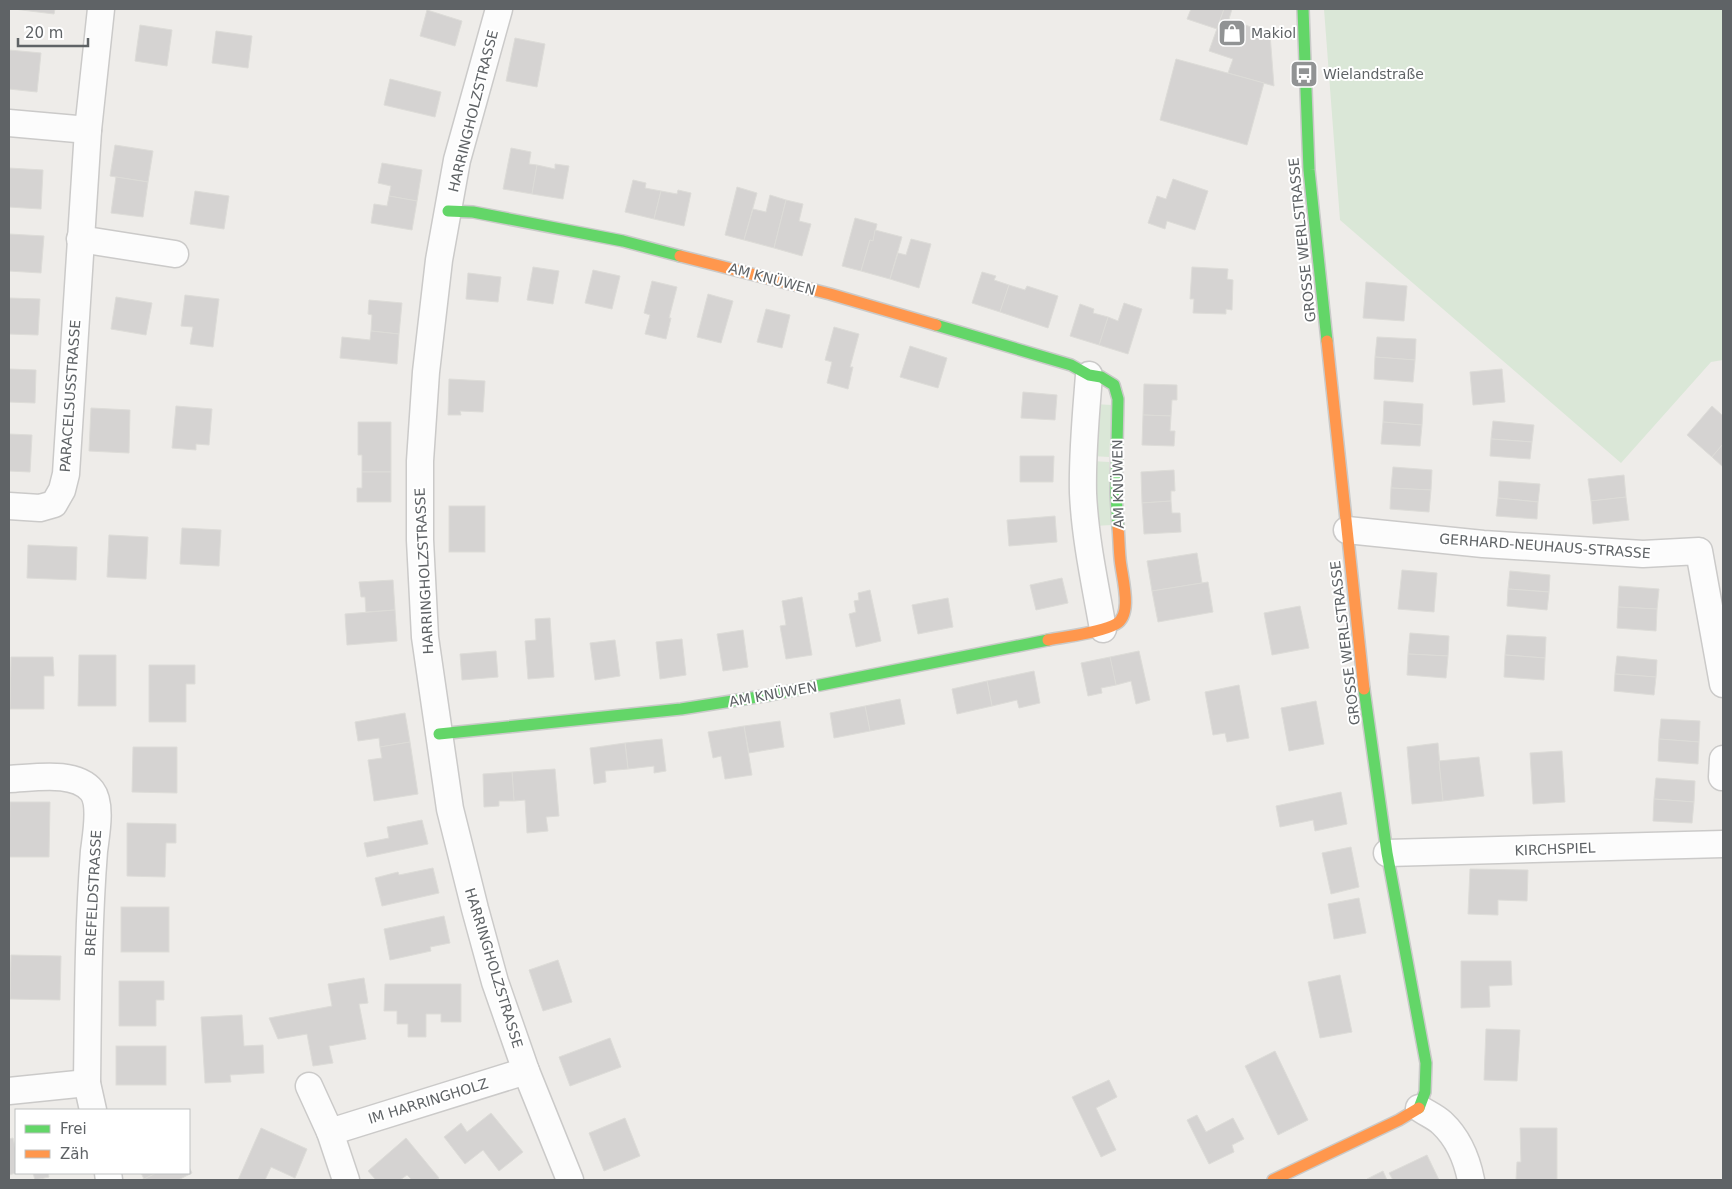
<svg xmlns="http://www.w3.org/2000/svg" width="1732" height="1189" font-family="'DejaVu Sans',sans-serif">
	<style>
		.green { fill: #dae7d7 }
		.building { fill: #d5d3d2; stroke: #dddcd8 }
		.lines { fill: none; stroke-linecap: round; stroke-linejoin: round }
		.street-casing { stroke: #cbcac9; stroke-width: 29 }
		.fast-casing { stroke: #cacac9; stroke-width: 14 }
		.slow-casing { stroke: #cacac9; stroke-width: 14 }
		.street { stroke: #fcfcfc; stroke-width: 26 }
		.fast { stroke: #63d668; stroke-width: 11 }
		.slow { stroke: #ff974d; stroke-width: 11 }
		.labels { text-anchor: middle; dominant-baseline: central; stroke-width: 4; stroke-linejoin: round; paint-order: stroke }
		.poi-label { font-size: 14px; fill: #5f6366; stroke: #fff; text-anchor: start }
		.street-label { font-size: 14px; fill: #5f6366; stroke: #fff }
	</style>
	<rect width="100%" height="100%" fill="#eeece9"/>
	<g class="green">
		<polygon points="1324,9 1723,9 1723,360 1711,362 1621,463 1340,220"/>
		<polygon points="1094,404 1112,405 1109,457 1092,456"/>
		<polygon points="1091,461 1109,462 1112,525 1094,526"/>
	</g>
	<g class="building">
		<polygon points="14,9 55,9 54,14"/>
		<polygon points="1191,9 1224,9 1217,29 1187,19"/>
		<polygon points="1224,9 1232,9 1229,19 1270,34 1274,86 1228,73 1233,59 1209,51"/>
		<polygon points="427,10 462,21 455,46 420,36"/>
		<polygon points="140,25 172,30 167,66 135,61"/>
		<polygon points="216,31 252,36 248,68 212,63"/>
		<polygon points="515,38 545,44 537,87 506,81"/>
		<polygon points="9,50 41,53 37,92 9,89"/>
		<polygon points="1176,59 1264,83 1247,145 1160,120"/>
		<polygon points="390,79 441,92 435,117 384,105"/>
		<polygon points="115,145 153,151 148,182 110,176"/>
		<polygon points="511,148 531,152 529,164 537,165 532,194 503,189"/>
		<polygon points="382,163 422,170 417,201 389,196 391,186 378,183"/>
		<polygon points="555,164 569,166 563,199 532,194 537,165 555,169"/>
		<polygon points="9,168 43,170 41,209 9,207"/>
		<polygon points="116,177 148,182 143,217 111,213"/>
		<polygon points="1173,179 1208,191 1195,230 1167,221 1165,229 1148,223 1157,196 1166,199"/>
		<polygon points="633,180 646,183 645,188 661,191 654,219 625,212"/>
		<polygon points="737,187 757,193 744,240 725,235"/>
		<polygon points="678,190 691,193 684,226 654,219 661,191 677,194"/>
		<polygon points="195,191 229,196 224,229 190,224"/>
		<polygon points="770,195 786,200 774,248 744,240 753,209 766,212"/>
		<polygon points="389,196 417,201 412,230 371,223 374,204 387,206"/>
		<polygon points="786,200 803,204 799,221 811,224 802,256 774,248"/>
		<polygon points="855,218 877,224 873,241 870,240 861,271 842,266"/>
		<polygon points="875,230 902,237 890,279 861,271 870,240 873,241"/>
		<polygon points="9,234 44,236 41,273 9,271"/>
		<polygon points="911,239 931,244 919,288 890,279 898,253 906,255"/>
		<polygon points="533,267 559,271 553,304 527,300"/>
		<polygon points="1192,267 1228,269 1227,279 1233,280 1232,310 1226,309 1226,314 1193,313 1194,299 1190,299"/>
		<polygon points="593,270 620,276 612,309 585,303"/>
		<polygon points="982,272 996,276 994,280 1009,285 1000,312 972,303"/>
		<polygon points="468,273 501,277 498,302 466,299"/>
		<polygon points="652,281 677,287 669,318 671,318 666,339 645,334 650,315 644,313"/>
		<polygon points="1366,282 1407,286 1404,321 1363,318"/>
		<polygon points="1009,285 1025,290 1027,286 1058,296 1048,328 1000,312"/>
		<polygon points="708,294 733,301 721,343 697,337"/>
		<polygon points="185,295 219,299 213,347 190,344 193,327 181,326"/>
		<polygon points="116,297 152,303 146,335 111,329"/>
		<polygon points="9,298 40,299 38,335 9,334"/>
		<polygon points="369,300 402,303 399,334 371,331 372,315 368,314"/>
		<polygon points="1124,303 1142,309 1128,354 1099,345 1108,317 1118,321"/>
		<polygon points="1080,304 1094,309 1093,313 1108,317 1099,345 1070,336"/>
		<polygon points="766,309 790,315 782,348 757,342"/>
		<polygon points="834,327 859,334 850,367 853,367 848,389 827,383 832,362 825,360"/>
		<polygon points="371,331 399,334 397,364 340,358 342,337 370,340"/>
		<polygon points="1377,337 1416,339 1415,360 1375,357"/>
		<polygon points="910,346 947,358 938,388 900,377"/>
		<polygon points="1375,357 1415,360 1413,382 1374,379"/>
		<polygon points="9,369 36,370 35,403 9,402"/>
		<polygon points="1502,369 1505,402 1473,405 1470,372"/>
		<polygon points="449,379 485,381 483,412 460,411 461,415 448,415"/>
		<polygon points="1144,384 1177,385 1177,400 1172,400 1171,416 1143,415"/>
		<polygon points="1023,392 1057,395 1055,420 1021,418"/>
		<polygon points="1384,401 1423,404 1422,425 1383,422"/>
		<polygon points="176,406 212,409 209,445 196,444 196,450 172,448"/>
		<polygon points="1712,406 1723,416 1723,444 1712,457 1687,435"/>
		<polygon points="91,408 130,410 129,453 89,451"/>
		<polygon points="1143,415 1171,416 1170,431 1175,431 1174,446 1142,445"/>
		<polygon points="1493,421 1534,425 1532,442 1491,439"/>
		<polygon points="358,422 391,422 391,472 362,472 362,455 358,455"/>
		<polygon points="1383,422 1422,425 1420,446 1381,444"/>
		<polygon points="9,434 32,435 30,472 9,471"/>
		<polygon points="1491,439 1532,442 1530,459 1490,456"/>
		<polygon points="1723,444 1723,467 1712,457"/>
		<polygon points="1020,456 1054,456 1053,482 1020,482"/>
		<polygon points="1393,467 1432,470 1431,490 1391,488"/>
		<polygon points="1174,470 1175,491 1171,491 1171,501 1142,503 1141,472"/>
		<polygon points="362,472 391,472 391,502 357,502 357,488 362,488"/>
		<polygon points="1624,475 1626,497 1591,501 1588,479"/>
		<polygon points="1499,481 1540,484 1538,502 1498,498"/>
		<polygon points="1391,488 1431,490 1429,512 1390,509"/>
		<polygon points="1626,497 1629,520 1593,524 1591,501"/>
		<polygon points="1498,498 1538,502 1537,519 1496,516"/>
		<polygon points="1171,501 1172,513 1180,513 1181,532 1144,534 1142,503"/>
		<rect x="449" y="506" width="36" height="46"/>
		<polygon points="1055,516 1057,542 1009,546 1007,520"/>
		<polygon points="182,528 221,530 219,566 180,564"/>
		<polygon points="109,535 148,537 146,579 107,577"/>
		<polygon points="28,545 77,547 76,580 27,578"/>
		<polygon points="1197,553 1202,583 1152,591 1147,561"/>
		<polygon points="1402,570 1437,573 1434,612 1398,609"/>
		<polygon points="1510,571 1550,575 1549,592 1508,589"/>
		<polygon points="1062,578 1068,603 1036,610 1030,585"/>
		<polygon points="393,580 395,610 366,612 365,597 361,597 359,582"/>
		<polygon points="1208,582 1213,612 1158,622 1152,591"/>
		<polygon points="1619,586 1659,589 1657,609 1618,607"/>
		<polygon points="1508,589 1549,592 1547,610 1507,606"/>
		<polygon points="870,590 881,641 856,647 849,614 856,612 854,601 859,600 858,593"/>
		<polygon points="802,597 812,655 786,659 780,626 786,625 782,601"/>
		<polygon points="948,598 953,627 918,634 912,605"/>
		<polygon points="1300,606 1309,648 1272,655 1264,613"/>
		<polygon points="1618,607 1657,609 1656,631 1617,628"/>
		<polygon points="395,610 397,641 347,645 345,614"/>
		<polygon points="550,618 554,677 528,679 525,641 536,640 535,619"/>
		<polygon points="743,630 748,667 723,671 717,634"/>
		<polygon points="1410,633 1449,636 1448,656 1408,654"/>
		<polygon points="1507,635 1546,637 1545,658 1505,655"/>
		<polygon points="682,639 686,675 660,679 656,642"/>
		<polygon points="615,640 620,676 595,680 590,643"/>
		<polygon points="496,651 498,677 462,680 460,654"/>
		<polygon points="1139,651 1150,700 1136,704 1131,681 1116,685 1110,657"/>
		<polygon points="1408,654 1448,656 1446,678 1407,675"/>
		<polygon points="79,655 116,655 116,706 78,706"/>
		<polygon points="1505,655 1545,658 1544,680 1504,677"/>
		<polygon points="1617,656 1657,660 1656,677 1615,674"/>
		<polygon points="11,657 53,657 54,676 44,676 44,709 10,709"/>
		<polygon points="1110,657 1116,685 1101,688 1102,693 1088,696 1081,663"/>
		<polygon points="149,665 195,665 195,684 186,684 186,722 149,722"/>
		<polygon points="1034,671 1040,703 1019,708 1017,700 992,706 987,681"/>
		<polygon points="1615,674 1656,677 1654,695 1614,691"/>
		<polygon points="987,681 992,706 957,714 952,689"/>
		<polygon points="1239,685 1249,738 1227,742 1225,733 1213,735 1205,692"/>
		<polygon points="900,699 905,724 870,731 865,706"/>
		<polygon points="1316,701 1324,744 1289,751 1281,708"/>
		<polygon points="865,706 870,731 834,738 830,713"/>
		<polygon points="405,713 410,742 380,747 379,738 358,741 355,722"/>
		<polygon points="1661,719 1700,721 1699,742 1659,739"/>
		<polygon points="780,721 784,747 749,753 744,726"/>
		<polygon points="744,726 752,775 725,779 721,756 713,758 708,732"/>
		<polygon points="662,739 666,771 654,773 654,766 628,769 625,743"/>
		<polygon points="1659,739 1699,742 1698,764 1658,761"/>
		<polygon points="410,742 418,794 374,801 368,760 382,758 380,747"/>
		<polygon points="625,743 628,769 605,771 606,782 594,784 590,748"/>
		<polygon points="1438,743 1443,801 1412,804 1407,747"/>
		<polygon points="133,747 177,747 177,793 132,792"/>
		<polygon points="1562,751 1565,802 1533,804 1530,753"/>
		<polygon points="1479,757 1484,796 1443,801 1439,761"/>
		<polygon points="555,769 559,816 546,817 548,831 527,833 525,800 514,801 512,772"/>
		<polygon points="512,772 514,801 499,801 499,806 484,807 483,774"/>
		<polygon points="1656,778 1695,781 1694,802 1654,799"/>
		<polygon points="1341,792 1347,824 1315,831 1313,820 1280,827 1276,806"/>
		<polygon points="1654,799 1694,802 1692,823 1653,821"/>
		<polygon points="10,802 50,802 49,857 9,857"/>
		<polygon points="422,820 428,844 367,857 364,843 389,838 387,827"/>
		<polygon points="127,823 176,824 176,843 166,843 165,877 127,876"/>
		<polygon points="1351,847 1359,887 1331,894 1322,853"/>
		<polygon points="433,868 439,893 382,906 375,878 398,872 399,875"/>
		<polygon points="1470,869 1528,870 1527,901 1498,900 1498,915 1468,914"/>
		<polygon points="1359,898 1366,933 1334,939 1328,904"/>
		<rect x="121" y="907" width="48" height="45"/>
		<polygon points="444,916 450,943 430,947 431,951 390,960 384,929"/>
		<polygon points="11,955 61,956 60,1000 10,999"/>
		<polygon points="558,960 572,1002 543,1011 529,970"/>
		<polygon points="1461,961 1511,961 1512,985 1489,986 1490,1007 1461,1008"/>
		<polygon points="1340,975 1352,1032 1320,1038 1308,982"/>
		<polygon points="364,978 368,1003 359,1004 366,1039 329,1046 333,1063 313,1066 307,1034 278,1039 269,1018 332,1006 328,984"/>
		<polygon points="119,981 164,981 164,1000 156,1000 156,1026 119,1026"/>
		<polygon points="385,984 461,984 461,1022 441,1022 441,1014 426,1014 426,1037 408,1037 408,1024 397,1024 397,1011 384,1011"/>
		<polygon points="242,1015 244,1046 263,1045 264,1073 230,1075 231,1082 205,1083 201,1017"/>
		<polygon points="1486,1029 1520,1030 1517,1081 1484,1080"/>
		<polygon points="610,1038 621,1067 570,1086 559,1057"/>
		<rect x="116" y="1046" width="50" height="39"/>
		<polygon points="1275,1051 1308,1120 1278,1135 1245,1066"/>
		<polygon points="1109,1080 1117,1097 1096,1108 1116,1150 1101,1157 1072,1097"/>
		<polygon points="491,1113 523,1152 499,1171 483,1150 465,1164 444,1137 461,1123 467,1132"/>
		<polygon points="1197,1115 1206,1132 1233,1118 1244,1139 1232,1145 1234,1152 1209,1164 1187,1120"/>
		<polygon points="625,1118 640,1156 604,1171 589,1133"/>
		<polygon points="261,1128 307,1149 295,1178 271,1167 265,1180 238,1180"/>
		<polygon points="1520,1128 1557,1128 1557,1180 1516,1180 1517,1162 1521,1162"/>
		<polygon points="13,1138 16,1151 16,1173 9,1175 9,1139"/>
		<polygon points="406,1138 439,1178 436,1180 412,1180 407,1175 400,1180 376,1180 368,1171"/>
		<polygon points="1427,1155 1439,1180 1393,1180 1389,1173"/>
		<polygon points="189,1167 192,1173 178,1180 141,1180 156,1173 189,1173"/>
		<polygon points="1383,1171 1387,1180 1368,1180 1367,1179"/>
		<polygon points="33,1173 48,1173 49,1177 35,1180"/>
		<polygon points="141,1173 156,1173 144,1179"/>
	</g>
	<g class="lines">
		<defs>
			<g id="street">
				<polyline points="499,9 457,160 439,260 426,372 420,461 420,540 425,637 450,809 475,909 495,982 526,1071 570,1180"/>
				<polyline points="9,123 88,130 101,9"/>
				<polyline points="80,239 175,254"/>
				<path d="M1089,375c-3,39 -7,78 -6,118 2,45 12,91 20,136"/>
				<polyline points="9,506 40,508 54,504 62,490 66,474 88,130"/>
				<polyline points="1347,530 1483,544 1643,554 1699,551 1723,684"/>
				<polyline points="1722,777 1723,759"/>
				<path d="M9,779c25,-1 66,-9 83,12 10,13 4,44 2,60 -6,77 -6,155 -7,232l6,27"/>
				<polyline points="1387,853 1723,844"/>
				<polyline points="309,1086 330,1132 526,1071"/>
				<polyline points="9,1091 87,1083"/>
				<path d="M1419,1108c7,5 17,9 23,15 16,15 25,37 29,57"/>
				<polyline points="330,1132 346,1180"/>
				<polyline points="108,1173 109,1180"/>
			</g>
			<g id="fast">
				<polyline points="1303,9 1309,170 1327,341"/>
				<polyline points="448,211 473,212 623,241 680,256"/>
				<polyline points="936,325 1071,365 1089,375 1101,377 1114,385 1118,399 1116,493 1118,527"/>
				<polyline points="1364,689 1387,853 1426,1063 1425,1092 1419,1108"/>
				<polyline points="439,734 681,709 770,695 1048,640"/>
			</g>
			<g id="slow">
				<polyline points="680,256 830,294 936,325"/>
				<polyline points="1327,341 1364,689"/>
				<path d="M1048,640c19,-4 52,-7 68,-16 18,-10 5,-49 4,-66 -1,-10 -1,-21 -2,-31"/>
				<polyline points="1273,1180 1399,1120 1419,1108"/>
			</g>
		</defs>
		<use href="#street" class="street-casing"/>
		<use href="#fast" class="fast-casing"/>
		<use href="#slow" class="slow-casing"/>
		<use href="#street" class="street"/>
		<use href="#fast" class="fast"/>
		<use href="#slow" class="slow"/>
	</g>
	<defs>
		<symbol id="shop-square" viewBox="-11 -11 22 22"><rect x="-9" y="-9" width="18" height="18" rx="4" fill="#919394" stroke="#fff"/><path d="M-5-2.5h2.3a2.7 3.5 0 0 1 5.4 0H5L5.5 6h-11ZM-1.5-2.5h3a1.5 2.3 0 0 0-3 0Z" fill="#fff"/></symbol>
		<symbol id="bus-square" viewBox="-11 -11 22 22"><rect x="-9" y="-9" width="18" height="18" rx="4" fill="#919394" stroke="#fff"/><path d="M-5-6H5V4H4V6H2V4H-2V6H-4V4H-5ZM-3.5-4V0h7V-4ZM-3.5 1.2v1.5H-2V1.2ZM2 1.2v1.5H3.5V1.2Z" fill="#fff"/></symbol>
	</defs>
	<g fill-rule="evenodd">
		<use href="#shop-square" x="1216" y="17" width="32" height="32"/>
		<use href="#bus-square" x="1288" y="58" width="32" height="32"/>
	</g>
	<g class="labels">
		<g class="poi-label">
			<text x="1251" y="33">Makiol</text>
			<text x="1323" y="74">Wielandstraße</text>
		</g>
		<g class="street-label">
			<text transform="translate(473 111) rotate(-76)">HARRINGHOLZSTRASSE</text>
			<text transform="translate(1302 240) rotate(-96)">GROSSE WERLSTRASSE</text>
			<text transform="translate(772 279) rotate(15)">AM KNÜWEN</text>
			<text transform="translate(70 396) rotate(-86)">PARACELSUSSTRASSE</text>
			<text transform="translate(1118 484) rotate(-91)">AM KNÜWEN</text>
			<text transform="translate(1545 546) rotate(4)">GERHARD-NEUHAUS-STRASSE</text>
			<text transform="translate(424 571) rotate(-93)">HARRINGHOLZSTRASSE</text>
			<text transform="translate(1345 643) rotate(-97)">GROSSE WERLSTRASSE</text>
			<text transform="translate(773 694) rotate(-10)">AM KNÜWEN</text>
			<text transform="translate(1555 849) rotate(-2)">KIRCHSPIEL</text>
			<text transform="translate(93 893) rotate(-87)">BREFELDSTRASSE</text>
			<text transform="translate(494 968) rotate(73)">HARRINGHOLZSTRASSE</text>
			<text transform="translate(428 1101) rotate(-17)">IM HARRINGHOLZ</text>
		</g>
	</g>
	<rect width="1732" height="1189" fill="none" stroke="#5f6366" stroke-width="20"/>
	<rect x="15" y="1109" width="175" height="65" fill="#ffffff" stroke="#bfc1c2"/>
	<rect x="25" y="1125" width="25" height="8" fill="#63d668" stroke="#bfc1c2"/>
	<text x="60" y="1134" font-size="15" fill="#5f6366">Frei</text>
	<rect x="25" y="1150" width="25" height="8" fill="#ff974d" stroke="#bfc1c2"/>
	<text x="60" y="1159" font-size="15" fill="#5f6366">Zäh</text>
	<path d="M18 38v8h70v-8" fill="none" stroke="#5f6366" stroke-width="2.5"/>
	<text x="25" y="38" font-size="15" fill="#5f6366" stroke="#ffffff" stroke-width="4" paint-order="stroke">20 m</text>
</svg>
